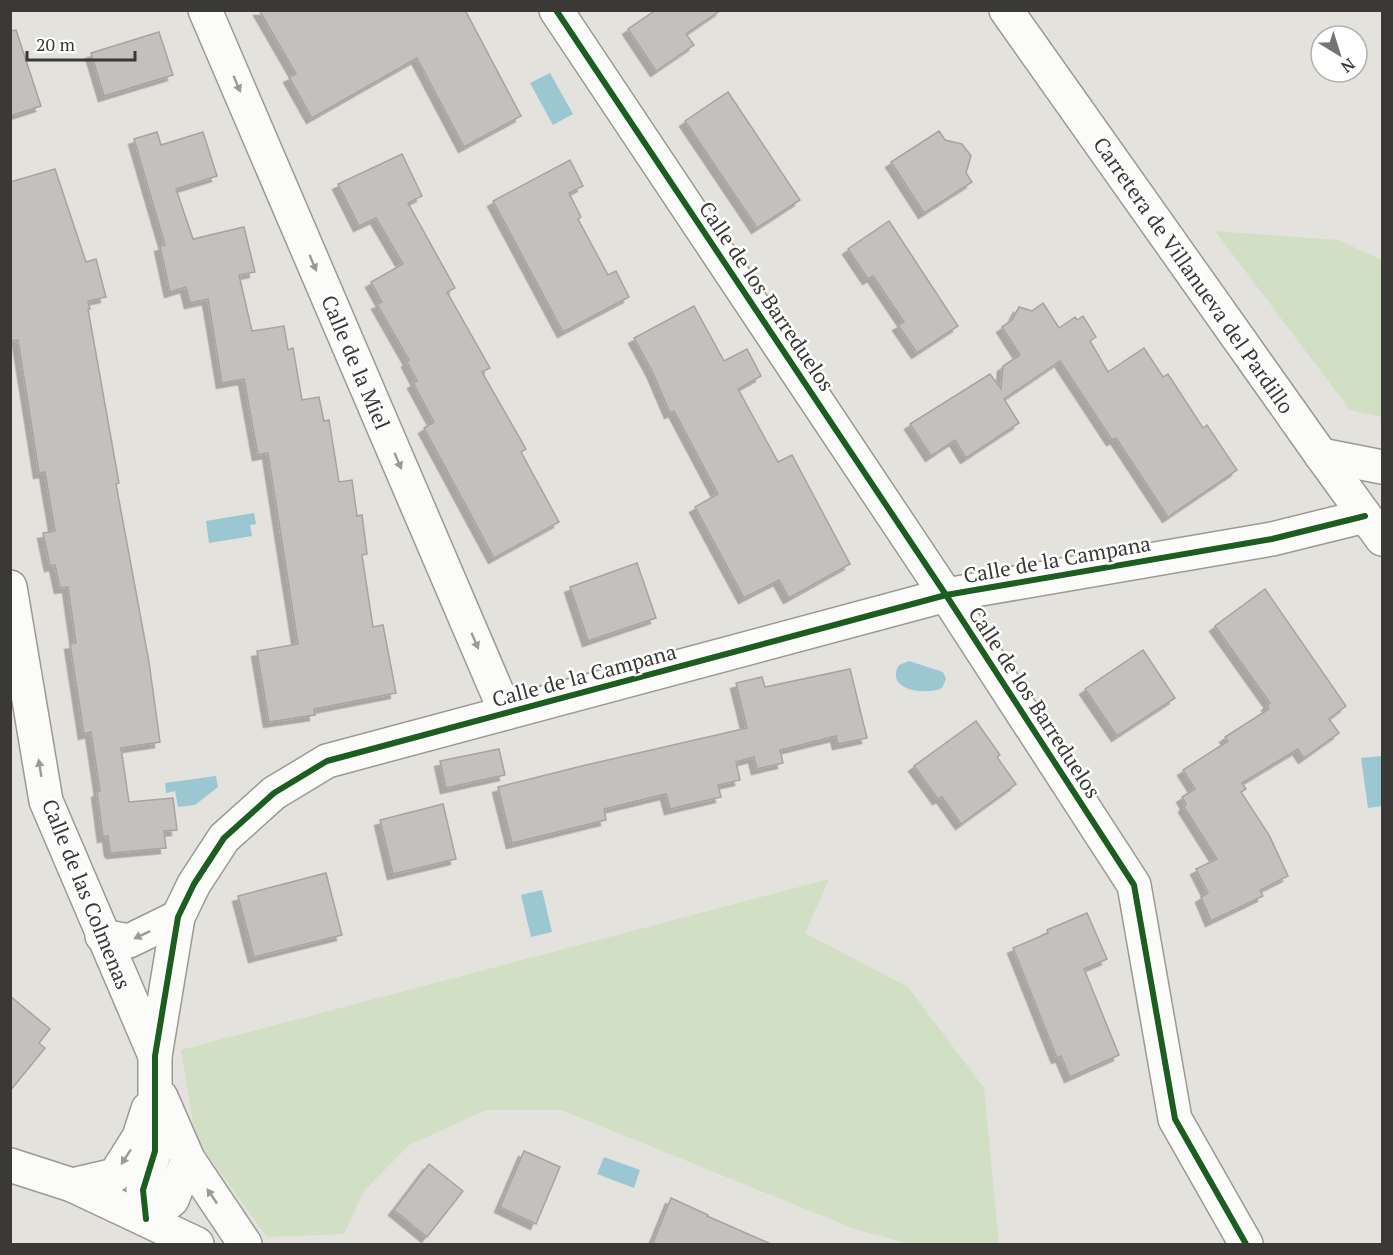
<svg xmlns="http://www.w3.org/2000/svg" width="1393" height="1255" font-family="'PT Serif',serif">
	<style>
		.green { fill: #d1dfc4 }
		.water { fill: #9ac7d2 }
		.building { fill: #c3c0bd; stroke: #a6a3a0; stroke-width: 1.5; filter: url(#shadow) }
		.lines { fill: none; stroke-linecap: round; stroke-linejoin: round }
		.minor-casing { stroke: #9b9996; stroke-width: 36 }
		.tertiary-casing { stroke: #9b9996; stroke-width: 36 }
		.minor { stroke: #fbfbfa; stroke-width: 33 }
		.tertiary { stroke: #fbfbfa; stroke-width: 33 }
		.cycleway-casing { stroke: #fff; stroke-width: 10 }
		.cycleway { stroke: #1b5e20; stroke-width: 6 }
		.oneway { fill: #9a9a98 }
		.labels { text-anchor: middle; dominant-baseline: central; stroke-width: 5; stroke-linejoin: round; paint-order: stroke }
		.street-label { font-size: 21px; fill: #3a3936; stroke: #fff }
	</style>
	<defs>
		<filter id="shadow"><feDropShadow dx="-5.5" dy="5.5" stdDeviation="0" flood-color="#0004"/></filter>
	</defs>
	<rect width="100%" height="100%" fill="#e4e2dd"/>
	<g class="green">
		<polygon points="1215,231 1338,240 1382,260 1382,417 1350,410"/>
		<polygon points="829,879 805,933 908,987 984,1088 999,1244 911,1244 855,1229 561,1110 486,1110 409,1145 364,1191 344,1234 267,1237 195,1137 181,1050"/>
	</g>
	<g class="water">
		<polygon points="550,73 573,114 553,125 530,83"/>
		<polygon points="254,513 256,524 250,525 252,536 209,543 206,521"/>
		<path d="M909,661l34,11 3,7 -4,9c-16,8 -58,2 -43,-23z"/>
		<polygon points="1382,756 1382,806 1368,808 1361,758"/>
		<polygon points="216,776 218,787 195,805 178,807 175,791 166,793 165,783"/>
		<polygon points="542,890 552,932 531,937 521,895"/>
		<polygon points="604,1157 640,1170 634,1188 597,1174"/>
	</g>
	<g class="building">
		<polygon points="259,10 465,10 521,116 464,147 417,58 312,118 289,77 296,74"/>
		<polygon points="656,10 721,10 686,34 694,45 656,71 628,29"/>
		<polygon points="16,30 41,106 10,116 10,31"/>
		<polygon points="159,32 173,75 104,96 91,53"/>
		<polygon points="728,92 800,200 757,228 685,121"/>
		<polygon points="939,131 945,140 962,144 971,156 966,173 972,182 924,213 891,162"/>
		<polygon points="157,132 161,145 203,132 217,176 176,189 193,239 244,227 255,272 239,275 252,331 284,326 288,350 293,348 302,400 319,397 324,421 329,420 339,482 352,480 357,516 362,515 367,554 362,555 373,627 383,625 396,693 314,709 315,715 269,722 257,651 298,644 268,453 258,455 244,379 222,383 208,299 190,303 186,287 170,292 160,246 165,245 134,139"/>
		<polygon points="402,154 422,196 408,203 455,288 447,292 490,368 482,372 526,449 521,452 559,522 494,558 424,428 434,422 413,383 417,381 407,362 409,360 377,304 382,302 371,282 403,264 376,218 359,226 338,184"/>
		<polygon points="570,160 583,186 569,193 581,217 578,219 608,275 616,271 629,297 563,332 493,201"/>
		<polygon points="55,169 86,262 96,259 106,297 88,301 90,309 88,309 119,483 116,484 149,662 160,742 121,748 129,802 173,798 177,830 164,831 166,848 112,853 110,851 108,836 103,837 97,792 100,791 91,732 84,734 70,644 76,643 68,587 60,588 55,565 50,566 43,533 55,531 45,472 39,473 18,340 10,341 10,182"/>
		<polygon points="889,221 958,326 917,353 898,325 904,322 873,276 868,279 848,249"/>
		<polygon points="1043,303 1059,328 1075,317 1077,320 1083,316 1096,337 1090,341 1108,372 1144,348 1163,377 1168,374 1203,428 1207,425 1237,470 1168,517 1116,438 1112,440 1060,361 1004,399 1019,423 966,458 955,440 931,456 910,424 990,374 1001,389 1003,366 1020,355 1002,327 1012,320 1019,307 1032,311"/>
		<polygon points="694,306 724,361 747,349 761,376 738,389 778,462 792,455 850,564 789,598 779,580 744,598 695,507 718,494 674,411 670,413 652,371 634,338"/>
		<polygon points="637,563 656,618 588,641 570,587"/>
		<polygon points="1265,589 1346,706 1329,719 1339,733 1304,758 1298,749 1242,783 1246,789 1241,792 1269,835 1288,876 1260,890 1263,896 1211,921 1201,897 1208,893 1196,869 1217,859 1184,807 1186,804 1182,797 1195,789 1183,770 1228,741 1225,737 1269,709 1267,705 1270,703 1215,626"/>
		<polygon points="1143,650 1175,698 1117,736 1085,689"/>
		<polygon points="850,669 867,738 838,744 836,736 780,750 783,763 757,769 754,757 736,762 740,780 718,785 721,797 670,809 666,794 604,809 606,820 512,843 498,787 586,765 747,728 736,683 762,677 765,687"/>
		<polygon points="976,721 1000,755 997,757 1016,784 961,824 942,797 938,799 914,766"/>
		<polygon points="499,749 505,775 446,788 440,761"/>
		<polygon points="443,804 456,859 393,874 380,820"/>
		<polygon points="326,873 342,935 254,957 238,896"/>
		<polygon points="1087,913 1107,959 1084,969 1119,1055 1070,1077 1061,1056 1057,1058 1013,948 1048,933 1047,930"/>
		<polygon points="10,996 50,1029 39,1043 45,1048 10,1091"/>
		<polygon points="524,1151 560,1167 536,1224 500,1207"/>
		<polygon points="429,1164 463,1191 427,1237 394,1210"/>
		<polygon points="671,1198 708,1215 707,1216 773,1245 652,1245"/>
	</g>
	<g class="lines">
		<defs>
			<g id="minor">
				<polyline points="205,10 506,713"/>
				<polyline points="556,10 946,595 1134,885 1175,1119 1246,1244"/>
				<polyline points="1321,455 1382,467"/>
				<polyline points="10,587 46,801 155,1056"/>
				<polyline points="102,936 129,941 178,917"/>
				<polyline points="161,1097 188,1159 245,1244"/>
				<polyline points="10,1165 72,1185 197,1244"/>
				<polyline points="72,1185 115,1175 139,1137 148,1109"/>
				<polyline points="146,1219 143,1190 155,1151 155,1056 178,917 194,884 224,838 274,793 327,761 946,595 1272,539 1365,516"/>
				<polyline points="146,1219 172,1200 188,1159"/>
			</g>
			<polyline id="tertiary" points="1006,10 1321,455 1382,539"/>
		</defs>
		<use href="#minor" class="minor-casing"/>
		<use href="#tertiary" class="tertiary-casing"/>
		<use href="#minor" class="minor"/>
		<use href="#tertiary" class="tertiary"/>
		<defs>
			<g id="cycleway">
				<polyline points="556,10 946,595 1134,885 1175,1119 1246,1244"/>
				<polyline points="146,1219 143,1190 155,1151 155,1056 178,917 194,884 224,838 274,793 327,761 946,595 1272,539 1365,516"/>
			</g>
		</defs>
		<use href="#cycleway" class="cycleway-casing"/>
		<use href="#cycleway" class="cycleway"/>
	</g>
	<defs><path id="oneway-solid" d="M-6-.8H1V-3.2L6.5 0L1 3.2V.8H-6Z" transform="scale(1.5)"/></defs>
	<g class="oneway">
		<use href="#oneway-solid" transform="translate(237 84) rotate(67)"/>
		<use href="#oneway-solid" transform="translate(313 263) rotate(67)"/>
		<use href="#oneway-solid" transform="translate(398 461) rotate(67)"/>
		<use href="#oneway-solid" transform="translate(475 641) rotate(67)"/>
		<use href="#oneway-solid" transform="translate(40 768) rotate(-99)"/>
		<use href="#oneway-solid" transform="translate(142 935) rotate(155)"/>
		<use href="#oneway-solid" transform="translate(126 1157) rotate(123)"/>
		<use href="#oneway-solid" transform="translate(212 1196) rotate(-124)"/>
	</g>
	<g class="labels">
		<g class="street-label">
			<text transform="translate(1194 275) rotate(55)">Carretera de Villanueva del Pardillo</text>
			<text transform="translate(767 296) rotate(56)">Calle de los Barreduelos</text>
			<text transform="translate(356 362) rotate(67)">Calle de la Miel</text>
			<text transform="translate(1057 559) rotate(-10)">Calle de la Campana</text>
			<text transform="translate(584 675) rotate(-15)">Calle de la Campana</text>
			<text transform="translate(1035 702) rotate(57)">Calle de los Barreduelos</text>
			<text transform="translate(87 894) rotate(68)">Calle de las Colmenas</text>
		</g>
	</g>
	<rect width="1393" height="1255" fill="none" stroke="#3a3936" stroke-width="24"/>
	<g transform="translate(1339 54) rotate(142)"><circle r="28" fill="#ffffff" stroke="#b0b0af" stroke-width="1.5"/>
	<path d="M0-4.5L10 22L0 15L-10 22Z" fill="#767470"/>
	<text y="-9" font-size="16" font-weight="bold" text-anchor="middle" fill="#3a3936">N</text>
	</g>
	<path d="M27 51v9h108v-9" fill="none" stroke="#3a3936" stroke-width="3"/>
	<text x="36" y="51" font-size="18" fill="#3a3936" stroke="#ffffff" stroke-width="4.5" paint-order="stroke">20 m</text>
</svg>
